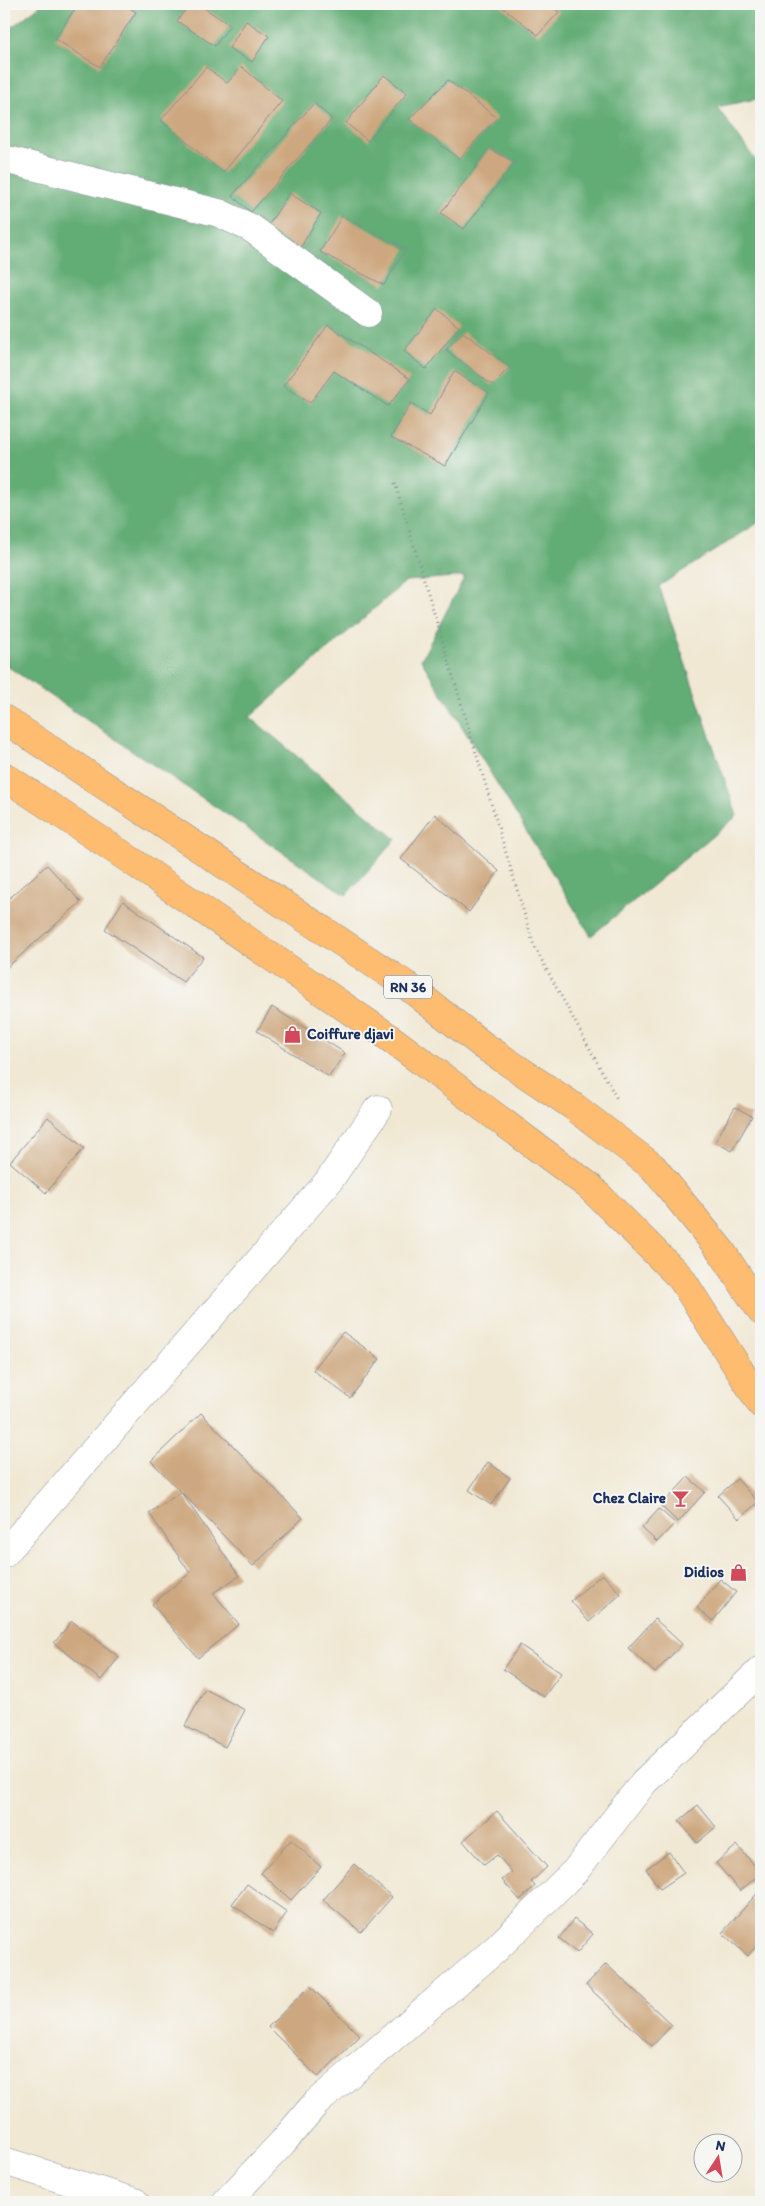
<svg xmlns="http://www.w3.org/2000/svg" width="765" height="2206" font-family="Itim,sans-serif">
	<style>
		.forest { fill: #62ac74; stroke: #3e6e69 }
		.building { fill: #cda77f }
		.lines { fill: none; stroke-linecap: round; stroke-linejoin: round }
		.minor-casing { stroke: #868c99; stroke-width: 29 }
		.major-casing { stroke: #868c99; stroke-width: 29 }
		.path { stroke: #868c99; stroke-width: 3; stroke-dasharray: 1 4; stroke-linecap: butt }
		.minor { stroke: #fff; stroke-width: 28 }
		.major { stroke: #fdbc6f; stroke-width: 28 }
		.labels { text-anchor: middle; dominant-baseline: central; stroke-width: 4; stroke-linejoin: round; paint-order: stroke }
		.shield { fill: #f6f6f2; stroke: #5d6b8a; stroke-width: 1 }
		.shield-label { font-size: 14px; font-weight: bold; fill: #1b2f5e }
		.poi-label { font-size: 15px; font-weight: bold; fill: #1b2f5e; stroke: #f6f6f2; text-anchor: end }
	</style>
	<rect width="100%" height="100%" fill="#f6f6f2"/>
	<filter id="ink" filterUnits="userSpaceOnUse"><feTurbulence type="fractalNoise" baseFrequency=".02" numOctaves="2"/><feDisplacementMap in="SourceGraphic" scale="10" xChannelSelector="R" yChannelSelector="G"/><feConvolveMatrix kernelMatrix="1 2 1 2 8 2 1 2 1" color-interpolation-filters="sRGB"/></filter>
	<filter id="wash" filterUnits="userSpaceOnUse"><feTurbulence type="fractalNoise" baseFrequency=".0096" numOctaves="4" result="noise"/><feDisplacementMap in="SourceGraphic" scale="20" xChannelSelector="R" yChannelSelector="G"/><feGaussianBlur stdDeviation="1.12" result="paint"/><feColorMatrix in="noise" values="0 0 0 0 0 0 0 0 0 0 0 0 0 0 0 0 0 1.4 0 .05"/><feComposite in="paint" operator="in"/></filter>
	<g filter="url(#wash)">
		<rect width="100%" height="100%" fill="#f1e8d4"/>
		<polygon class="forest" points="42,4 761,4 761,98 717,107 761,168 761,521 659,586 737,816 591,936 421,660 465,576 406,581 250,717 396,839 346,895 4,664 4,33"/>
		<g id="blocks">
			<g class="building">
				<polygon points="78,4 123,4 136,12 100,67 55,39"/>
				<polygon points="190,4 198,4 230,25 215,46 177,21"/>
				<polygon points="498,4 547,4 559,12 538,35"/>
				<polygon points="246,21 269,36 252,62 229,48"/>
				<polygon points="206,67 227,83 242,67 282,101 223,173 161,120"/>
				<polygon points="384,75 407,93 368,141 346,123"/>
				<polygon points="448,80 497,118 459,159 409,119"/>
				<polygon points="314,103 332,119 251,212 232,196"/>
				<polygon points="489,149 515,162 464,229 441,213"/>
				<polygon points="289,193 321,213 299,250 266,229"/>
				<polygon points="342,216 406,249 384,285 320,252"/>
				<polygon points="437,309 459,327 426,369 404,351"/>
				<polygon points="328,325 410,379 388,406 334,371 310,403 283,386"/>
				<polygon points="463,332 510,367 492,385 446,350"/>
				<polygon points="454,371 489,393 445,466 391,437 411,403 430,415"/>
				<polygon points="435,814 499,871 469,912 401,859"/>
				<polygon points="47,865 81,902 4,970 4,903"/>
				<polygon points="123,901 203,957 183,982 105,929"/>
				<polygon points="272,1007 345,1053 329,1077 257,1031"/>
				<polygon points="735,1107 752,1116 732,1151 715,1142"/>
				<polygon points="48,1117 84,1148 46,1193 10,1162"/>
				<polygon points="343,1332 380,1359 350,1398 313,1370"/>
				<polygon points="201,1413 303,1518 253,1566 151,1461"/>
				<polygon points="488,1462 510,1478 491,1505 469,1490"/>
				<polygon points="688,1477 705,1492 678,1522 661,1506"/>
				<polygon points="737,1479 758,1502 739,1519 718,1496"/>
				<polygon points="181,1492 239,1576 213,1593 239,1624 198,1658 152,1604 190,1573 149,1513"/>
				<polygon points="659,1509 675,1523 657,1542 642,1528"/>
				<polygon points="602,1574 621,1594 589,1622 571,1601"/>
				<polygon points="720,1579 736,1592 713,1621 697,1608"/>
				<polygon points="655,1619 682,1644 655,1673 628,1648"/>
				<polygon points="72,1621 119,1657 101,1680 54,1643"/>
				<polygon points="520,1645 561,1673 544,1697 503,1669"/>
				<polygon points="205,1689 245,1710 225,1747 185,1726"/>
				<polygon points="698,1805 716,1827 697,1843 679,1821"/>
				<polygon points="497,1811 547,1867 531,1882 535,1886 520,1900 502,1880 512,1872 497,1855 484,1865 463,1841"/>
				<polygon points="291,1840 321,1867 291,1900 261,1873"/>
				<polygon points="737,1845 761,1873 740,1891 716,1863"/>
				<polygon points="669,1852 684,1873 660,1889 646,1869"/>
				<polygon points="354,1864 392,1897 361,1932 323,1900"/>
				<polygon points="247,1884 287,1912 273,1933 232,1904"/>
				<polygon points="761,1889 761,1940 748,1956 722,1933"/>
				<polygon points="574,1919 593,1934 577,1953 559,1938"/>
				<polygon points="606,1964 672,2025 652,2046 586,1985"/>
				<polygon points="310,1986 360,2036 318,2077 268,2027"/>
			</g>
		</g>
	</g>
	<g filter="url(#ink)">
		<use href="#blocks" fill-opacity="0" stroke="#868c99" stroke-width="1"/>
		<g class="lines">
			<defs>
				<g id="minor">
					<polyline points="4,159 219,213 251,228 368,313"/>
					<polyline points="4,1554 328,1182 378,1109"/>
					<polyline points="4,2161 135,2202"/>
					<polyline points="226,2202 282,2143 316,2103 496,1949 576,1870 644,1782 761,1670"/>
				</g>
				<g id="major">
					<polyline points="4,719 406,985 484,1046 573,1106 653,1167 722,1252 761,1311"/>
					<polyline points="4,776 120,853 387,1036 589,1186 681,1278 761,1404"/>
				</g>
			</defs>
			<use href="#minor" class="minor-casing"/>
			<use href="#major" class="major-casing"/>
			<polyline class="path" points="395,483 534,946 617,1099"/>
			<use href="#minor" class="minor"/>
			<use href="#major" class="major"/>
		</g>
	</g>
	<defs>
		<symbol id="shop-bare" viewBox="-9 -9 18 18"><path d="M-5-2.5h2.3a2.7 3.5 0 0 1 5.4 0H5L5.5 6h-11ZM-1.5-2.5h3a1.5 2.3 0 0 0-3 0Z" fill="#d1495b" stroke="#f6f6f2" stroke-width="2.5" paint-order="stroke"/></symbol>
		<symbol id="bar-bare" viewBox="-9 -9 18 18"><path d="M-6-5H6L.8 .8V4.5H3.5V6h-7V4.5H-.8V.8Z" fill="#d1495b" stroke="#f6f6f2" stroke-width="2.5" paint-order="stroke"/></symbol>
	</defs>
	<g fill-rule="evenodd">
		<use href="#shop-bare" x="280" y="1022" width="25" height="25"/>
		<use href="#bar-bare" x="668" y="1486" width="25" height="25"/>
		<use href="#shop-bare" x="726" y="1560" width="25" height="25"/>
	</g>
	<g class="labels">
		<rect class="shield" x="384" y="975.5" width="48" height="23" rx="4"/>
		<g class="shield-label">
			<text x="408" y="987">RN 36</text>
		</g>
		<g class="poi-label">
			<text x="307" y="1034" text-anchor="start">Coiffure djavi</text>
			<text x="666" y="1498">Chez Claire</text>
			<text x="724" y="1572">Didios</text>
		</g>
	</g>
	<rect width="765" height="2206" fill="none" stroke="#f6f6f2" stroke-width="20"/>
	<g transform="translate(718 2158) rotate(12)"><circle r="24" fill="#f6f6f2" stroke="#9ea6b7"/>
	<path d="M0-4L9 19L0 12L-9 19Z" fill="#d1495b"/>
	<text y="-8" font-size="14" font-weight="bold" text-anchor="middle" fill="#1b2f5e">N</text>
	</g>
</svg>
